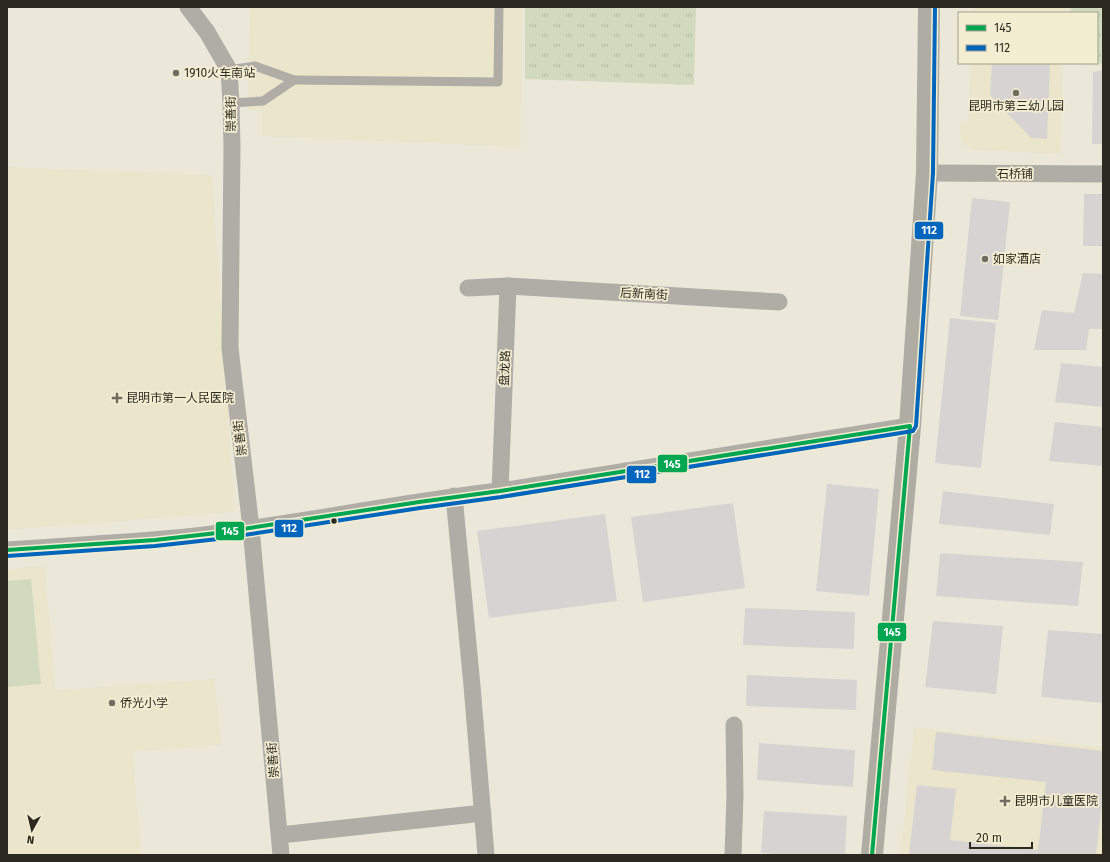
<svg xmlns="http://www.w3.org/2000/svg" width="1110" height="862" font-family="'Fira Sans','Noto Sans SC',sans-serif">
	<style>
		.built { fill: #eae5cb }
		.grass { fill: url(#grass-tufts) }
		.garden { fill: #d1dabf }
		.building { fill: #d7d3d2 }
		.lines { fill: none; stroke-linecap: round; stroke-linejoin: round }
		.lane { stroke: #afada5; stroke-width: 9 }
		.street { stroke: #afada5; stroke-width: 17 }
		.secondary { stroke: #afaca3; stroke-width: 22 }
		.bus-1-casing { stroke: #f3edd2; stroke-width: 7 }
		.bus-2-casing { stroke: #f3edd2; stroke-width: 7 }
		.bus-1 { stroke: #00a651; stroke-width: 4 }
		.bus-2 { stroke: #0065bd; stroke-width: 4 }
		.poi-dot { fill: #6f6c61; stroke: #f3edd2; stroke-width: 1.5 }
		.bus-dot { fill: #2c2a20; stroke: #f3edd2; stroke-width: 1.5 }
		.labels { text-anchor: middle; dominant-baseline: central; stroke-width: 3.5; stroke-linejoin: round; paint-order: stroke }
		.poi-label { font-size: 12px; fill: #2c2a20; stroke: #f3edd2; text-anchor: start }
		.street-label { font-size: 12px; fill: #2c2a20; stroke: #f3edd2 }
		.line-badge { stroke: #f3edd2; stroke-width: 1.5 }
		.badge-label { font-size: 11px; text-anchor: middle; font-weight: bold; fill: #fff }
	</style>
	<defs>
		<pattern id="grass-tufts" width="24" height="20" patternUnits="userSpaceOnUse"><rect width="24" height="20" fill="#d1dabf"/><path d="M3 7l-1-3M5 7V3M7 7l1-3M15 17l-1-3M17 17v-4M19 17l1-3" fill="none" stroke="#b4bba4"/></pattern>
	</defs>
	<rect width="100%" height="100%" fill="#ebe8da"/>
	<g class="built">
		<polygon points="249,7 522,7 521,147 262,136 262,110 248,110"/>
		<polygon points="974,7 1103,7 1103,67 1076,63 1097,63 1097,13 973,13"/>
		<polygon points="971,63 1063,63 1060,154 974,150 965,146 960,136 960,123 968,122"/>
		<polygon points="7,167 212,175 235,512 7,530"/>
		<polygon points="45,566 55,690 215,679 221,745 133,752 141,855 7,855 7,569"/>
		<polygon points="914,727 961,733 1103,747 1103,855 900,855"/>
	</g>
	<g class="grass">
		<polygon points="525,7 696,7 694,85 525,79"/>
		<polygon points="1071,7 1103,7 1103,64 1097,63 1097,13 1070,13"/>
	</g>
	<polygon class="garden" points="31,579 41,684 7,687 7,581"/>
	<g class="building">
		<polygon points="992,63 1050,63 1047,139 1031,138 990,95"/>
		<polygon points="1103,70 1103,144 1092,144 1093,72"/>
		<polygon points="1084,194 1103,194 1103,246 1083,246"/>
		<polygon points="972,198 1010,202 998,320 960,316"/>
		<polygon points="1083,273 1103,274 1103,329 1089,329 1086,350 1034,350 1042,310 1074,313"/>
		<polygon points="950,318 996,323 981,468 935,463"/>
		<polygon points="1061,363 1103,367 1103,407 1055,402"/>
		<polygon points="1055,422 1103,427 1103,466 1049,461"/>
		<polygon points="827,484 879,489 869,596 816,591"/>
		<polygon points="943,491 1054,504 1050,535 939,524"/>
		<polygon points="733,503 745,588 643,602 631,517"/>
		<polygon points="605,514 617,601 489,618 477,531"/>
		<polygon points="940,553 1083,562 1078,606 936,596"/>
		<polygon points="745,608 855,612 854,649 743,645"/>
		<polygon points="933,621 1003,626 996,694 925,687"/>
		<polygon points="1048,630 1103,634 1103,703 1041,697"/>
		<polygon points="747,675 857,680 856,710 746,706"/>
		<polygon points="936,732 1103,751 1103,792 1096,855 909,855 917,785 956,789 950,840 1038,850 1046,782 932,770"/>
		<polygon points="759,743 855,750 853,787 757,780"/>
		<polygon points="764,811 847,816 845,855 791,855 761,853"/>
	</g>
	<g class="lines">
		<g class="lane">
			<polyline points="229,70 255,66 294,80 263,101 231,103"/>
			<polyline points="294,80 498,82 499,7"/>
		</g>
		<g class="street">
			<polyline points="188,7 207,32 229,70 231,103 232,147 230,348 251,528 281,855"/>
			<polyline points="927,173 1103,174"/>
			<polyline points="508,286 779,302"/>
			<polyline points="468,288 508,286 500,491"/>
			<polyline points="454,496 472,686 486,855"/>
			<path d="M7,550c56,-4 113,-7 169,-12 109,-11 216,-35 324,-47l410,-65"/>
			<polyline points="280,835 483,813"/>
			<polyline points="733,855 735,796 734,725"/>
		</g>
		<polyline class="secondary" points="872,855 910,426 927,173 929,7"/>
		<defs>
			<polyline id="bus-1" points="7,550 155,540 217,533 419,502 500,491 910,426 872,855"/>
			<polyline id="bus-2" points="7,556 155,546 218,539 420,508 501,497 913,431 916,426 933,173 935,7"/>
		</defs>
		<use href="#bus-1" class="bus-1-casing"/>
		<use href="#bus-2" class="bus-2-casing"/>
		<use href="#bus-1" class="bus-1"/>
		<use href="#bus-2" class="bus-2"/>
	</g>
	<g class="poi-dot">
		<circle cx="176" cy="73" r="4"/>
		<circle cx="1016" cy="93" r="4"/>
		<circle cx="985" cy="259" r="4"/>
		<path d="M115 392h4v4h4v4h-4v4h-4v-4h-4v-4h4z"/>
		<circle cx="112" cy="703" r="4"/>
		<path d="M1003 795h4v4h4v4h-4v4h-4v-4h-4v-4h4z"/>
	</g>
	<circle class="bus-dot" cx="334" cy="521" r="3.5"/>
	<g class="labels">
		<g class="poi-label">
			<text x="184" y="73">1910火车南站</text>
			<text x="1016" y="106" text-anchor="middle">昆明市第三幼儿园</text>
			<text x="993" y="259">如家酒店</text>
			<text x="126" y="398">昆明市第一人民医院</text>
			<text x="120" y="703">侨光小学</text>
			<text x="1014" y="801">昆明市儿童医院</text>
		</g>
		<g class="street-label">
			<text transform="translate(231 114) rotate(-91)">崇善街</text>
			<text x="1015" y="174">石桥铺</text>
			<text transform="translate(644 294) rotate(3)">后新南街</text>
			<text transform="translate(505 368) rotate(-88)">盘龙路</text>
			<text transform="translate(240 438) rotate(-97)">崇善街</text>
			<text transform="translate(273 760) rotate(-95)">崇善街</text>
		</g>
	</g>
	<g class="line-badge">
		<rect x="914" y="221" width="30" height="19" rx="4" fill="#0065bd"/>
		<rect x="657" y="454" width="31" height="19" rx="4" fill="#00a651"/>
		<rect x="626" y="465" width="31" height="19" rx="4" fill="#0065bd"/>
		<rect x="274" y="519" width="30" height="19" rx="4" fill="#0065bd"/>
		<rect x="215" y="521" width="30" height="20" rx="4" fill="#00a651"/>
		<rect x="877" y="622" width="30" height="20" rx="4" fill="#00a651"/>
	</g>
	<g class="badge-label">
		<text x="929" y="234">112</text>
		<text x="672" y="468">145</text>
		<text x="642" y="478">112</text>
		<text x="289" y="532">112</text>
		<text x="230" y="535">145</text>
		<text x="892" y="636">145</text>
	</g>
	<rect width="1110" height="862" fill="none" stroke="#2c2a20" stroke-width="16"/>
	<rect x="958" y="12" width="140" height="52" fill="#f3edd2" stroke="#a39f8b"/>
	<rect x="966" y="25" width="20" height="6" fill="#00a651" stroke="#a39f8b"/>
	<text x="994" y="32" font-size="12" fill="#2c2a20">145</text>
	<rect x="966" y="45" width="20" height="6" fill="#0065bd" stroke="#a39f8b"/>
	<text x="994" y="52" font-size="12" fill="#2c2a20">112</text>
	<g transform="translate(32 830) rotate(188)" stroke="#f3edd2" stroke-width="3" paint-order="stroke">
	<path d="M0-3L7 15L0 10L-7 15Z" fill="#2c2a20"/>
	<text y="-6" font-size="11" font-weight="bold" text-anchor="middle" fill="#2c2a20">N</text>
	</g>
	<path d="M970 842v6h62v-6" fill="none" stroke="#2c2a20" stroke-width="2"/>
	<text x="976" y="842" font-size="12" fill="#2c2a20" stroke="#f3edd2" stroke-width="3" paint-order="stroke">20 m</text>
</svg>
